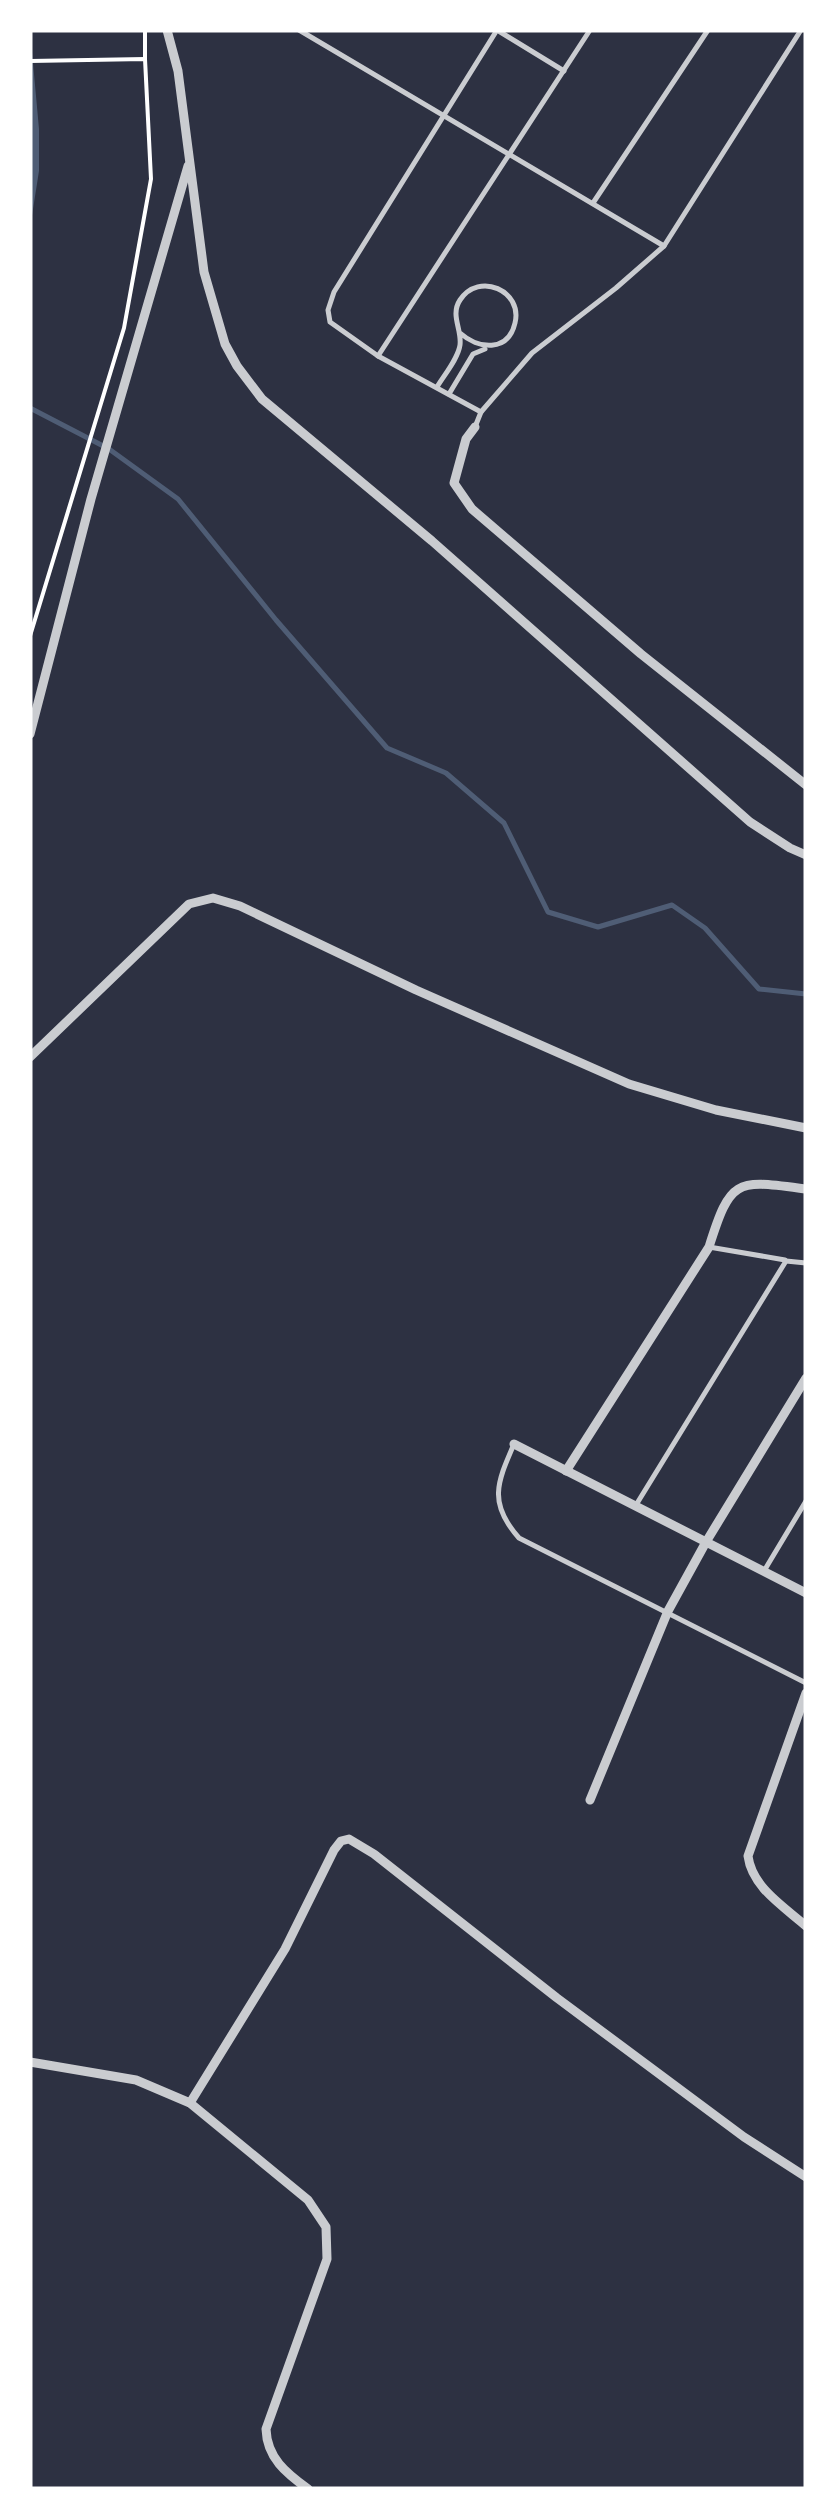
<svg xmlns="http://www.w3.org/2000/svg" width="836" height="2519" font-family="Rubik,sans-serif">
	<style>
		.water { fill: #4f5d75 }
		.lines { fill: none; stroke-linecap: round; stroke-linejoin: round }
		.stream { stroke: #4f5d75; stroke-width: 5 }
		.path { stroke: #fff; stroke-width: 4 }
		.service { stroke: #caccd0; stroke-width: 5 }
		.minor { stroke: #caccd0; stroke-width: 9 }
	</style>
	<rect width="100%" height="100%" fill="#2d3142"/>
	<polygon class="water" points="30,30 39,129 39,171 30,228"/>
	<g class="lines">
		<polyline class="stream" points="30,408 109,449 178,499 276,620 387,748 446,773 504,823 548,912 598,927 672,905 705,928 759,989 806,994"/>
		<g class="path">
			<polyline points="145,30 145,59"/>
			<polyline points="30,61 145,59 151,179 124,328 30,636"/>
		</g>
		<g class="service">
			<polyline points="299,30 664,246"/>
			<polyline points="593,203 708,30"/>
			<polyline points="378,356 590,30"/>
			<path d="M437,387c7,-12 21,-28 23,-42 2,-16 -10,-30 0,-45 19,-29 63,-9 55,23 -7,30 -37,26 -55,10"/>
			<polyline points="449,394 473,354 485,349"/>
			<polyline points="481,412 378,356 330,322 328,310 334,292 497,30 564,71"/>
			<polyline points="475,427 481,412 532,353 616,288 664,246 801,30"/>
			<polyline points="709,1247 785,1260"/>
			<path d="M514,1444c-17,39 -26,59 5,94l287,145"/>
			<polyline points="636,1505 786,1261 806,1263"/>
			<polyline points="764,1571 806,1501"/>
		</g>
		<g class="minor">
			<polyline points="167,30 178,71 204,272 225,344 237,366 262,399 432,541 750,822 790,848 806,855"/>
			<polyline points="475,427 466,439 454,483 472,509 641,654 806,785"/>
			<polyline points="30,734 91,499 188,166"/>
			<polyline points="30,1057 189,904 213,898 240,906 416,990 629,1084 716,1110 806,1128"/>
			<polyline points="514,1444 806,1593"/>
			<path d="M566,1471l143,-224c22,-70 27,-67 97,-58"/>
			<path d="M806,1693l-58,163c4,31 35,50 58,70"/>
			<polyline points="590,1800 668,1611 706,1542 806,1378"/>
			<path d="M30,2062l106,18 54,23 118,97 18,27 1,32 -61,170c1,29 20,44 42,60"/>
			<polyline points="190,2103 285,1949 334,1850 341,1841 349,1839 374,1854 557,1998 744,2137 806,2177"/>
		</g>
	</g>
	<rect width="836" height="2519" fill="none" stroke="#ffffff" stroke-width="65"/>
</svg>
